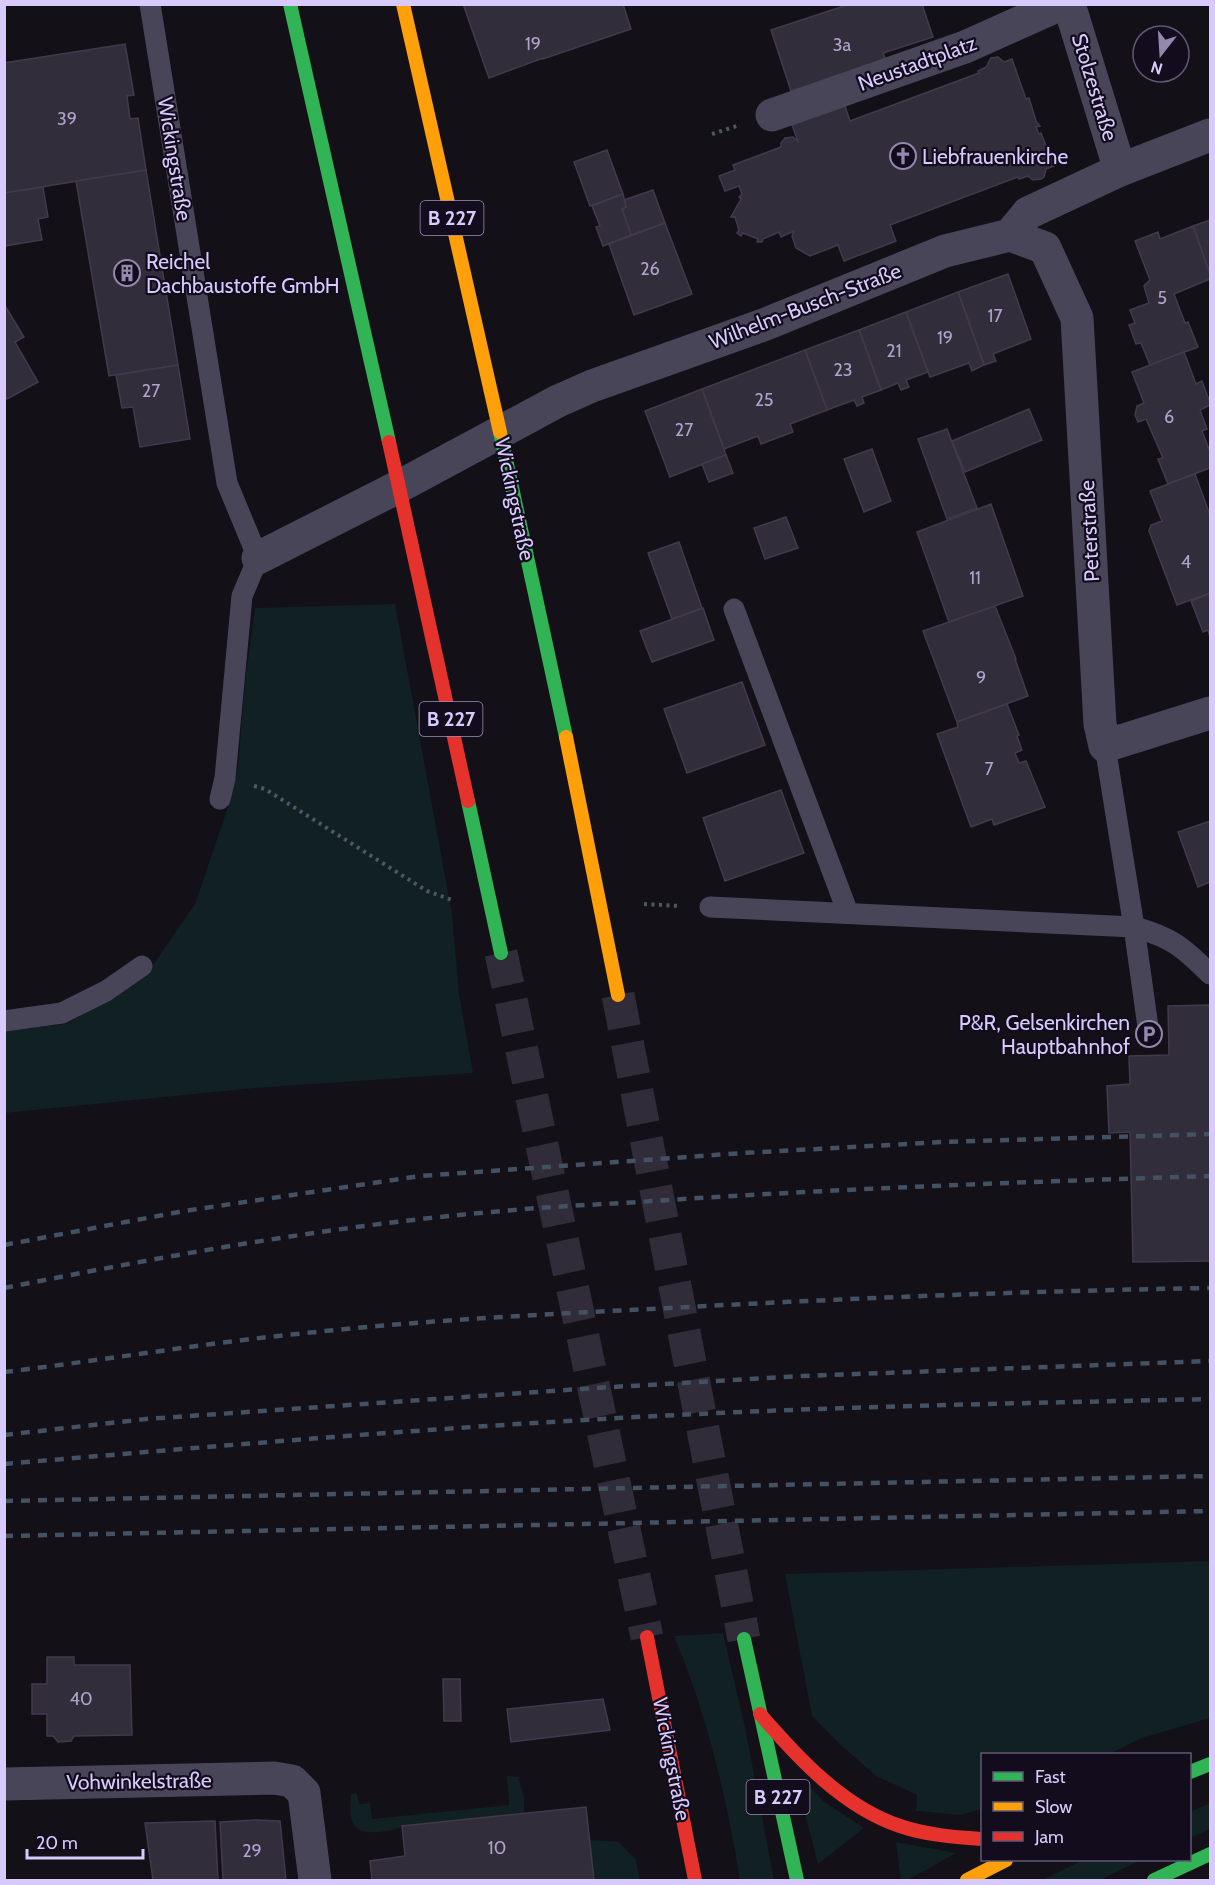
<svg xmlns="http://www.w3.org/2000/svg" width="1215" height="1885" font-family="Cabin,sans-serif">
	<style>
		.green { fill: #102023 }
		.building { fill: #322d3b; stroke: #413a4c; stroke-width: 1.5 }
		.lines { fill: none; stroke-linecap: round; stroke-linejoin: round }
		.primary-tunnel { stroke: #312c3a; stroke-width: 33; stroke-dasharray: 33 16; stroke-linecap: butt }
		.path { stroke: #4d5764; stroke-width: 4; stroke-dasharray: 3 4.5; stroke-linecap: butt }
		.lane { stroke: #494559; stroke-width: 21 }
		.street { stroke: #494559; stroke-width: 33 }
		.fast { stroke: #30b455; stroke-width: 14 }
		.slow { stroke: #ff9f0a; stroke-width: 14 }
		.jam { stroke: #e5322d; stroke-width: 14 }
		.rail { stroke: #435162; stroke-width: 4.5; stroke-dasharray: 9 8; stroke-linecap: butt }
		.labels { text-anchor: middle; dominant-baseline: central; stroke-width: 4.5; stroke-linejoin: round; paint-order: stroke }
		.number-label { font-size: 18px; fill: #aea3cc }
		.shield { fill: #120c1c; stroke: #9d91b9; stroke-width: 1.5 }
		.shield-label { font-size: 20px; font-weight: bold; fill: #d8cafc }
		.street-label { font-size: 21px; fill: #d8cafc; stroke: #120c1c }
		.poi-label { font-size: 21px; fill: #d8cafc; stroke: #120c1c; text-anchor: start }
	</style>
	<rect width="100%" height="100%" fill="#131018"/>
	<g class="green">
		<polygon points="395,604 452,914 459,994 473,1073 255,1088 5,1113 5,1030 67,1024 146,975 195,904 228,807 238,767 245,683 255,608"/>
		<polygon points="1210,1561 1210,1718 1142,1738 1109,1754 982,1754 982,1809 960,1815 916,1811 917,1795 876,1776 843,1747 812,1716 785,1574"/>
		<path d="M723,1633l22,94 29,153h-34c-14,-85 -33,-165 -66,-244z"/>
		<path d="M507,1776l11,1 6,19v17l-122,13c-9,5 -14,5 -23,6 -30,3 -30,-14 -28,-38l6,-1 2,11 11,-1 2,16 137,-14z"/>
		<polygon points="800,1781 810,1787 823,1801 864,1828 818,1864 798,1787"/>
		<polygon points="1210,1803 1210,1829 1190,1838 1190,1812"/>
		<polygon points="590,1840 619,1842 636,1860 640,1880 594,1880"/>
		<polygon points="896,1842 956,1853 908,1880 901,1880"/>
		<polygon points="1083,1860 1141,1860 1100,1880 1042,1880"/>
	</g>
	<g class="building">
		<polygon points="463,4 623,4 631,29 543,59 543,58 489,78"/>
		<polygon points="850,4 922,4 933,37 883,53 886,60 791,91 771,30"/>
		<polygon points="125,44 134,95 127,96 130,119 138,118 146,170 4,193 4,63"/>
		<polygon points="998,57 1004,62 1012,59 1026,99 1029,98 1036,121 1040,126 1036,127 1039,134 1041,133 1054,166 1046,169 1044,177 1041,179 1033,180 1028,176 1019,179 1018,177 890,225 896,241 844,261 838,245 810,256 796,248 792,236 794,231 781,237 779,232 763,239 762,242 757,242 758,239 743,233 741,236 737,233 739,230 735,217 731,217 741,199 739,197 742,194 739,186 725,191 719,176 735,170 733,165 781,147 781,143 785,138 793,137 798,141 792,125 845,106 850,121 979,73 978,71 986,67 991,58"/>
		<polygon points="607,150 623,194 590,206 574,162"/>
		<polygon points="146,170 178,365 109,376 76,181"/>
		<polygon points="43,187 48,217 38,219 42,240 4,246 4,193"/>
		<polygon points="653,190 665,223 631,235 622,209 626,207 624,200"/>
		<polygon points="623,194 626,207 622,209 631,235 603,246 596,227 600,226 592,206"/>
		<polygon points="1210,220 1210,274 1193,226"/>
		<polygon points="665,223 692,294 634,315 609,244"/>
		<polygon points="1193,226 1210,274 1210,279 1174,294 1185,323 1188,322 1198,347 1150,365 1141,343 1136,344 1129,325 1135,323 1130,310 1149,303 1144,286 1150,280 1135,241 1158,232 1160,239"/>
		<polygon points="1008,274 1031,339 993,354 996,361 984,365 958,292"/>
		<polygon points="958,292 984,365 972,371 969,363 930,377 906,312"/>
		<polygon points="4,304 24,337 15,342 38,382 7,399 4,394"/>
		<polygon points="906,312 928,372 906,380 909,387 901,390 898,383 881,390 859,330"/>
		<polygon points="859,330 881,390 862,397 864,403 857,406 854,400 827,410 805,350"/>
		<polygon points="805,350 827,410 790,424 793,432 761,444 758,436 724,449 702,389"/>
		<polygon points="1184,352 1196,384 1202,381 1210,403 1210,405 1200,410 1207,429 1202,431 1210,452 1210,468 1168,484 1158,459 1163,458 1146,419 1138,422 1135,415 1137,406 1144,403 1132,372"/>
		<polygon points="178,365 190,439 140,447 133,407 122,408 116,375"/>
		<polygon points="702,389 726,455 670,477 645,411"/>
		<polygon points="1029,409 1042,440 965,472 952,441"/>
		<polygon points="947,429 977,508 947,519 918,439"/>
		<polygon points="872,449 891,501 864,512 844,459"/>
		<polygon points="726,455 733,473 709,482 702,464"/>
		<polygon points="1195,474 1210,515 1210,593 1177,605 1149,531 1151,525 1162,521 1150,491"/>
		<polygon points="991,504 1023,596 949,622 917,532"/>
		<polygon points="786,517 798,548 765,559 754,528"/>
		<polygon points="679,542 702,608 672,619 648,553"/>
		<polygon points="1210,593 1210,637 1208,630 1203,632 1191,601"/>
		<polygon points="995,606 1016,659 1015,659 1028,696 957,722 923,631"/>
		<polygon points="703,608 714,640 652,662 640,631"/>
		<polygon points="742,682 765,745 687,773 664,709"/>
		<polygon points="1007,704 1019,735 1017,736 1022,750 1015,753 1019,763 1026,761 1045,807 994,825 992,819 971,827 937,734 958,727 957,722"/>
		<polygon points="781,790 804,853 725,881 703,818"/>
		<polygon points="1210,821 1210,882 1198,887 1178,832"/>
		<polygon points="1210,1005 1210,1261 1133,1262 1130,1132 1109,1133 1107,1086 1130,1084 1129,1056 1169,1055 1168,1006"/>
		<polygon points="47,1657 74,1657 74,1665 130,1665 132,1735 74,1736 71,1741 58,1742 53,1736 47,1736 47,1714 32,1714 32,1684 47,1684"/>
		<polygon points="443,1679 460,1679 461,1721 444,1721"/>
		<polygon points="603,1699 610,1730 511,1742 507,1709"/>
		<polygon points="586,1807 594,1880 372,1880 370,1861 405,1856 402,1826"/>
		<polygon points="256,1820 280,1821 286,1880 223,1880 220,1822"/>
		<polygon points="215,1821 218,1880 153,1880 145,1823"/>
	</g>
	<g class="lines">
		<g class="primary-tunnel">
			<polyline points="501,953 647,1637"/>
			<polyline points="618,995 744,1639"/>
		</g>
		<g class="path">
			<polyline points="712,134 740,125"/>
			<polyline points="254,786 265,789 427,891 452,900"/>
			<polyline points="644,904 680,906"/>
		</g>
		<g class="lane">
			<polyline points="150,4 227,483 258,558 242,596 225,778 220,799"/>
			<polyline points="734,609 848,913"/>
			<path d="M1105,746l29,181c37,10 49,20 76,47"/>
			<polyline points="710,907 1134,927 1149,1034"/>
			<polyline points="4,1021 62,1013 106,991 142,966"/>
		</g>
		<g class="street">
			<polyline points="1069,4 1120,170"/>
			<polyline points="772,115 965,47 1061,4"/>
			<polyline points="1010,235 1045,248 1077,318 1100,724 1105,746 1210,713"/>
			<polyline points="258,558 400,486 558,401 592,386 766,324 945,251 1010,235 1028,213 1120,170 1210,135"/>
			<polyline points="4,1784 274,1778 292,1781 304,1793 315,1880"/>
		</g>
		<g class="fast">
			<polyline points="290,4 389,442"/>
			<polyline points="500,432 566,737"/>
			<polyline points="468,801 501,953"/>
			<polyline points="744,1639 797,1880"/>
			<polyline points="1190,1772 1210,1764"/>
			<polyline points="1154,1880 1210,1854"/>
		</g>
		<g class="slow">
			<polyline points="403,4 500,432"/>
			<polyline points="566,737 618,995"/>
			<polyline points="967,1880 1006,1860"/>
		</g>
		<g class="jam">
			<polyline points="389,442 468,801"/>
			<polyline points="647,1637 695,1880"/>
			<path d="M760,1714c38,44 83,93 140,112 26,9 54,11 82,13"/>
		</g>
		<g class="rail">
			<polyline points="4,1245 184,1211 420,1176 743,1153 943,1142 1210,1134"/>
			<path d="M4,1288c162,-32 324,-62 488,-76 49,-5 97,-7 146,-10 191,-13 382,-20 572,-26"/>
			<path d="M4,1372c101,-12 201,-29 302,-39 121,-13 242,-19 364,-25 180,-10 360,-17 540,-20"/>
			<polyline points="4,1435 146,1419 595,1388 801,1376 1210,1361"/>
			<path d="M4,1464c224,-19 448,-38 673,-49 177,-9 355,-12 533,-16"/>
			<polyline points="4,1501 1210,1476"/>
			<polyline points="4,1536 1210,1511"/>
		</g>
	</g>
	<defs>
		<symbol id="church-ring" viewBox="-11 -11 22 22"><circle r="9.5" fill="#120c1c" stroke="#9389ac" stroke-width="1.5"/><path d="M-1.2-6h2.4v3.5h3.3v2.4h-3.3V6h-2.4V-.1h-3.3v-2.4h3.3Z" fill="#9389ac"/></symbol>
		<symbol id="building-ring" viewBox="-11 -11 22 22"><circle r="9.5" fill="#120c1c" stroke="#9389ac" stroke-width="1.5"/><path d="M-4-6H4V6H1V3H-1V6H-4ZM-2.5-4.3h1.7v1.8h-1.7ZM.8-4.3h1.7v1.8H.8ZM-2.5-1h1.7V.8h-1.7ZM.8-1h1.7V.8H.8Z" fill="#9389ac"/></symbol>
		<symbol id="parking-ring" viewBox="-11 -11 22 22"><circle r="9.5" fill="#120c1c" stroke="#9389ac" stroke-width="1.5"/><path d="M-3.5-5.5H1a3.5 3.5 0 0 1 0 7H-1V5.5H-3.5ZM-1-3.4V-.6H.8a1.4 1.4 0 0 0 0-2.8Z" fill="#9389ac"/></symbol>
	</defs>
	<g fill-rule="evenodd">
		<use href="#church-ring" x="888" y="141" width="30" height="30"/>
		<use href="#building-ring" x="112" y="258" width="30" height="30"/>
		<use href="#parking-ring" x="1134" y="1019" width="30" height="30"/>
	</g>
	<g class="labels">
		<g class="number-label">
			<text x="533" y="44">19</text>
			<text x="842" y="45">3a</text>
			<text x="67" y="119">39</text>
			<text x="650" y="269">26</text>
			<text x="1162" y="298">5</text>
			<text x="995" y="316">17</text>
			<text x="945" y="338">19</text>
			<text x="894" y="351">21</text>
			<text x="843" y="370">23</text>
			<text x="151" y="391">27</text>
			<text x="764" y="400">25</text>
			<text x="1169" y="417">6</text>
			<text x="684" y="430">27</text>
			<text x="1186" y="562">4</text>
			<text x="975" y="578">11</text>
			<text x="981" y="678">9</text>
			<text x="989" y="769">7</text>
			<text x="81" y="1699">40</text>
			<text x="497" y="1848">10</text>
			<text x="252" y="1851">29</text>
		</g>
		<g class="shield">
			<rect x="420.5" y="201" width="63" height="34" rx="4.5"/>
			<rect x="419.5" y="702" width="63" height="34" rx="4.5"/>
			<rect x="746.5" y="1780" width="63" height="34" rx="4.5"/>
		</g>
		<g class="shield-label">
			<text x="452" y="218">B 227</text>
			<text x="451" y="719">B 227</text>
			<text x="778" y="1797">B 227</text>
		</g>
		<g class="street-label">
			<text transform="translate(917 63) rotate(-20)">Neustadtplatz</text>
			<text transform="translate(1095 87) rotate(73)">Stolzestraße</text>
			<text transform="translate(175 159) rotate(81)">Wickingstraße</text>
			<text transform="translate(805 306) rotate(-21)">Wilhelm-Busch-Straße</text>
			<text transform="translate(515 499) rotate(78)">Wickingstraße</text>
			<text transform="translate(1089 531) rotate(-93)">Peterstraße</text>
			<text transform="translate(672 1759) rotate(79)">Wickingstraße</text>
			<text transform="translate(139 1781) rotate(-1)">Vohwinkelstraße</text>
		</g>
		<g class="poi-label">
			<text x="922" y="156">Liebfrauenkirche</text>
			<text x="146" y="261">Reichel<tspan x="146" dy="24">Dachbaustoffe GmbH</tspan></text>
			<text x="1130" y="1022" text-anchor="end">P&amp;R, Gelsenkirchen<tspan x="1130" dy="24">Hauptbahnhof</tspan></text>
		</g>
	</g>
	<rect width="1215" height="1885" fill="none" stroke="#d8cafc" stroke-width="12"/>
	<rect x="981" y="1753" width="210" height="108" fill="#120c1c" stroke="#615876" stroke-width="1.5"/>
	<rect x="993" y="1772" width="30" height="9" fill="#30b455" stroke="#615876" stroke-width="1.5"/>
	<text x="1035" y="1783" font-size="18" fill="#d8cafc">Fast</text>
	<rect x="993" y="1802" width="30" height="9" fill="#ff9f0a" stroke="#615876" stroke-width="1.5"/>
	<text x="1035" y="1813" font-size="18" fill="#d8cafc">Slow</text>
	<rect x="993" y="1832" width="30" height="9" fill="#e5322d" stroke="#615876" stroke-width="1.5"/>
	<text x="1035" y="1843" font-size="18" fill="#d8cafc">Jam</text>
	<g transform="translate(1161 54) rotate(197)"><circle r="28" fill="#120c1c" stroke="#615876" stroke-width="1.5"/>
	<path d="M0-4.5L10 22L0 15L-10 22Z" fill="#9389ac"/>
	<text y="-9" font-size="16" font-weight="bold" text-anchor="middle" fill="#d8cafc">N</text>
	</g>
	<path d="M27 1849v9h116v-9" fill="none" stroke="#d8cafc" stroke-width="3"/>
	<text x="36" y="1849" font-size="18" fill="#d8cafc" stroke="#120c1c" stroke-width="4.5" paint-order="stroke">20 m</text>
</svg>
